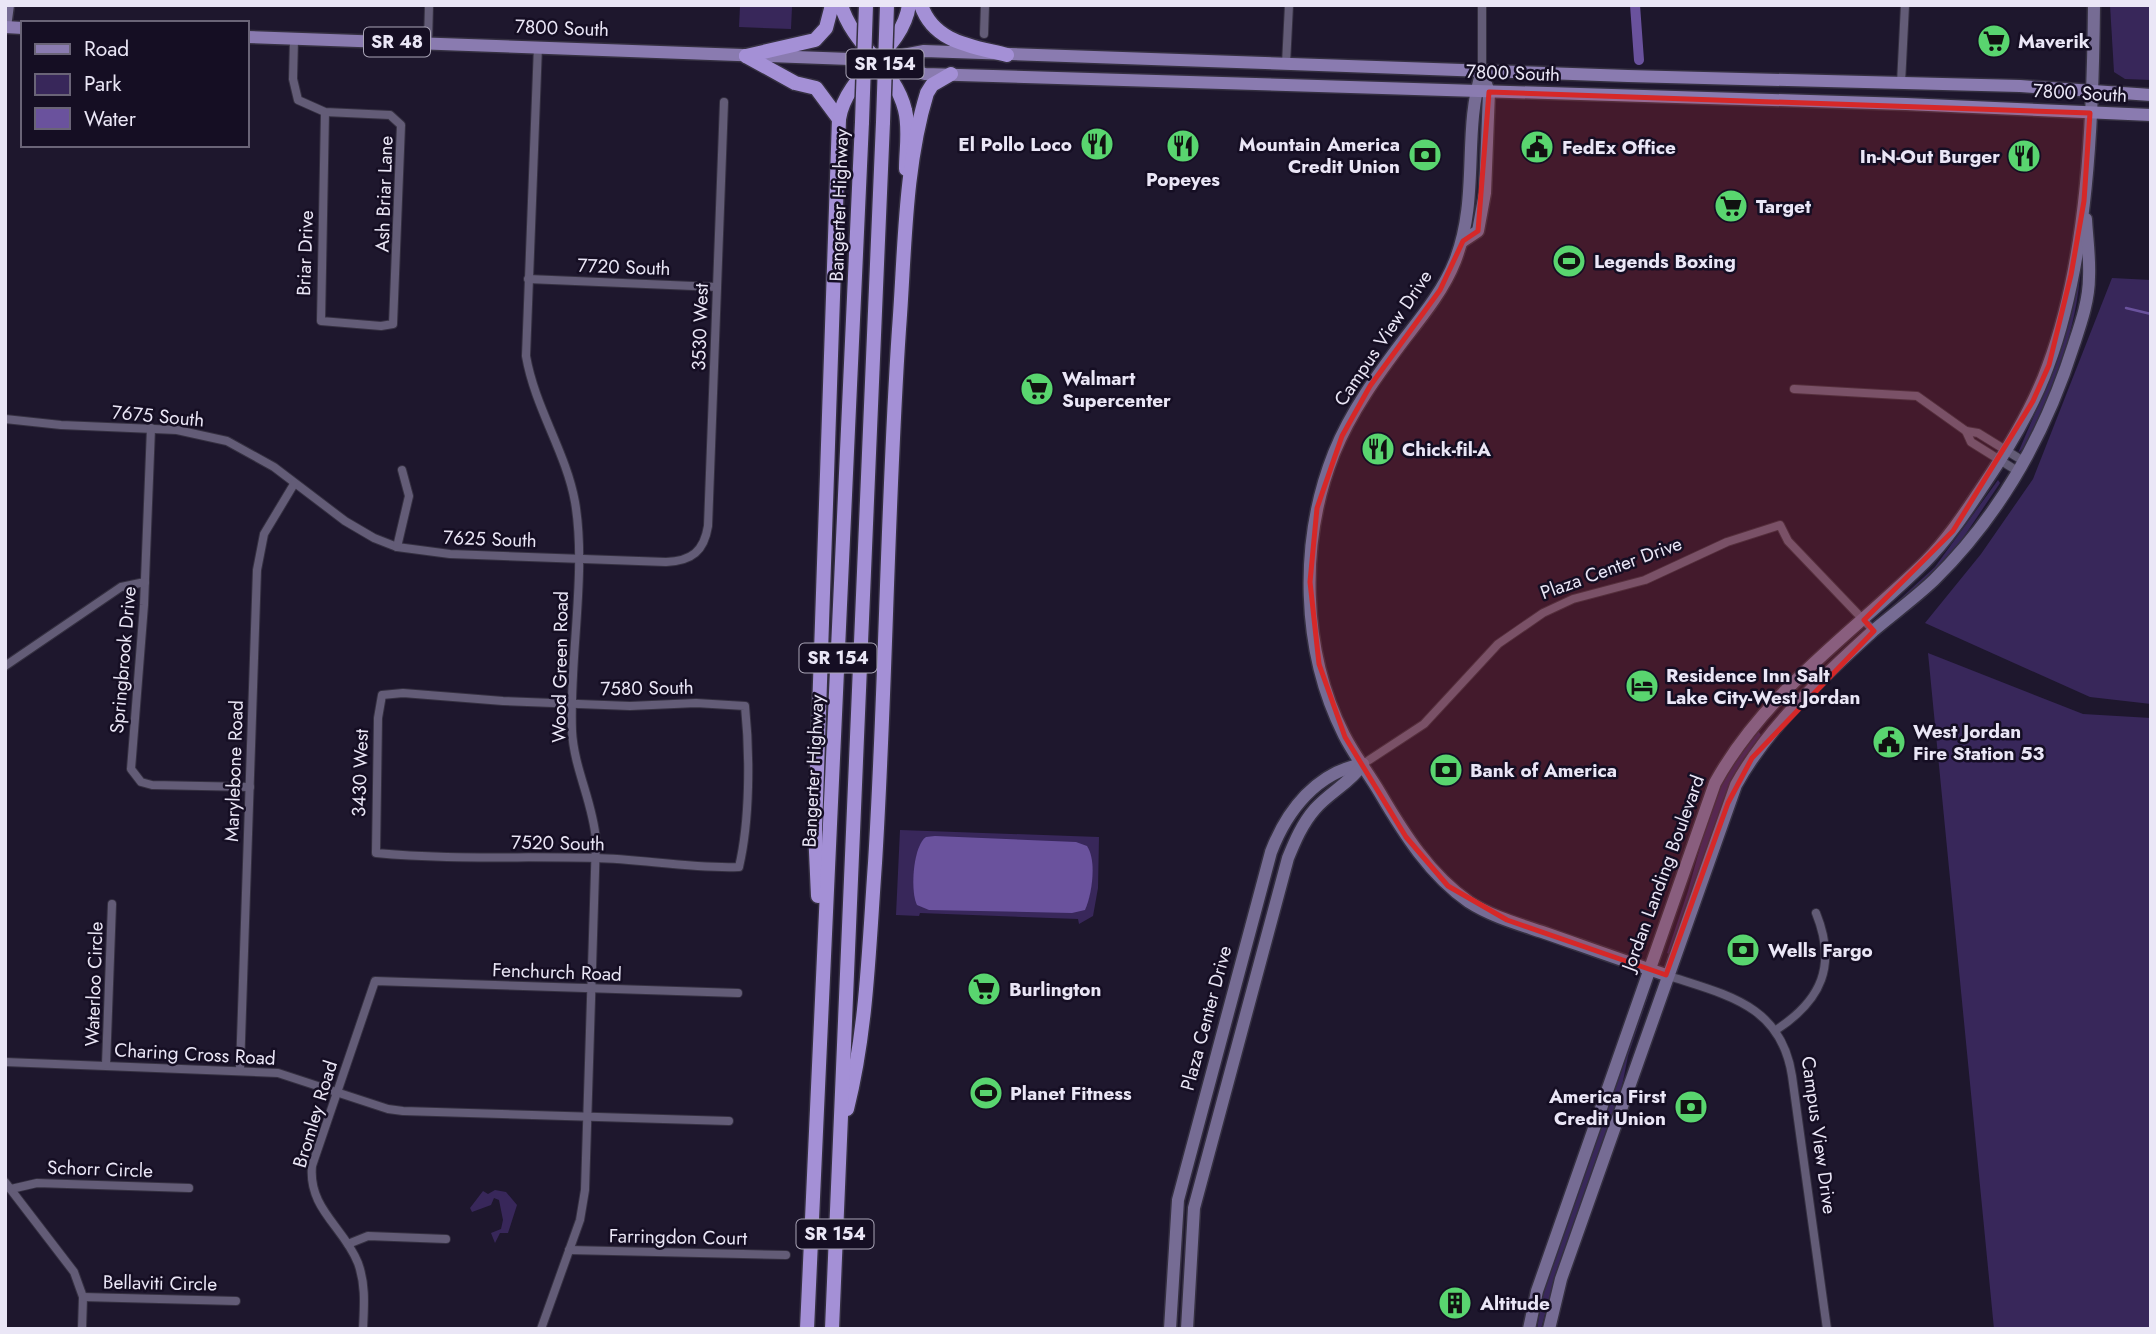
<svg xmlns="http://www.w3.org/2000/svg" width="2156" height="1334" font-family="Jost,sans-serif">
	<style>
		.green { fill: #38275a }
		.water { fill: #6a529d }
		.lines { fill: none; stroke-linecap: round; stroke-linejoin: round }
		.stream { stroke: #6a529d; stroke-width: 2.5 }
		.canal { stroke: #6a529d; stroke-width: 10 }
		.street-casing { stroke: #353041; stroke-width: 10 }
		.secondary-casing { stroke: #353041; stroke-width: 15 }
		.primary-casing { stroke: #353041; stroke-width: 15 }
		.highway-casing { stroke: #353041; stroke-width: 17 }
		.street { stroke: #635c77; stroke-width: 8 }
		.secondary { stroke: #766c94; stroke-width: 12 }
		.primary { stroke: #8a7bb0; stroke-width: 12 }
		.highway { stroke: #a490d6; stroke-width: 14 }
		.highway-bridge-casing { stroke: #353041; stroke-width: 17; stroke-linecap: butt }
		.highway-bridge { stroke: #a490d6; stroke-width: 14 }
		.marked { fill: #d62828; fill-opacity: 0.2; stroke: #d62828; stroke-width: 5; stroke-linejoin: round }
		.labels { text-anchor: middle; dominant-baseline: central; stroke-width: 5; stroke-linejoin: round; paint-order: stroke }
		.shield { fill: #150e23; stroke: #aaa5b7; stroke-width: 2 }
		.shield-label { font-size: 18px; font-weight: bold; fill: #eae6f6 }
		.street-label { font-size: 19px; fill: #eae6f6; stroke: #150e23 }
		.poi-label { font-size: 19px; font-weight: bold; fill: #eae6f6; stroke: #150e23; text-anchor: start }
	</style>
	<rect width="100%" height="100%" fill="#1e172d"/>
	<g class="green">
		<polygon points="2110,5 2151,5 2151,80 2125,79 2114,72"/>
		<polygon points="740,6 792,7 791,29 739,27"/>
		<path d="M2081,251c0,71 -25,128 -52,192l-11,10 23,-54z"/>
		<polygon points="2112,278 2151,280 2151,704 2090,697 1925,623 1981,554 2033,479"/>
		<polygon points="1998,480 2000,483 1955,550 1927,579 1888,610 1935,567"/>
		<polygon points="1928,653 2083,714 2151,718 2151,1329 1994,1329"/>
		<polygon points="1757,729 1761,735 1744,758 1726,793 1669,954 1667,953 1688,891 1711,808 1724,778"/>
		<polygon points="900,830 1099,837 1098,888 1093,916 1079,924 1078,919 920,913 919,916 896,915"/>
		<polygon points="1647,990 1650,991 1628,1056 1621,1091 1557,1271 1541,1329 1537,1329 1544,1285"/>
		<polygon points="495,1190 506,1192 517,1205 508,1233 500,1233 495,1243 491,1233 501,1229 503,1220 499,1200 494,1198 491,1205 472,1212 470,1208 483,1191 488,1194"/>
	</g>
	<path class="water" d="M935,836l141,6 11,4c10,15 5,48 -2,64l-13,3 -143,-3 -12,-5c-7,-14 -4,-59 9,-68z"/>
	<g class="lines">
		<polyline class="stream" points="2126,308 2151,314"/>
		<polyline class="canal" points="1635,5 1639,60"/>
		<defs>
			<g id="street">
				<polyline points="984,34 985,5"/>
				<polyline points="294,39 293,79 298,100 325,112 390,115 401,125 393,324 381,326 321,321 325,112"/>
				<polyline points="428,43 429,5"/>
				<path d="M538,46l-12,310c9,52 40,96 49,146 12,70 -6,157 -3,229 2,38 21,71 24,109l-11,350 -5,30 -39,109"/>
				<polyline points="1286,64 1289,5"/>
				<polyline points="1482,71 1482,5"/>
				<polyline points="1901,83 1905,5"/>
				<polyline points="528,279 717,287"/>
				<polyline points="1794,389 1917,396 1966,431 1978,433 2025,462"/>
				<path d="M5,419l56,6 116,5 50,11 47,26 71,54 29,17 23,9 53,7 216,8c26,-1 38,-11 42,-36l16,-424"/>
				<polyline points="151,428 144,605 131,769 141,782 152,785 250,787"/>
				<polyline points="1966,431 1971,442 2019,472"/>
				<polyline points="397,547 409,496 402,470"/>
				<polyline points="5,666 121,587 145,582"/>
				<path d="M403,693l100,8 127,5 66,-3 49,3c5,49 5,114 -6,161 -48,2 -96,-8 -144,-9 -73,-2 -146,2 -219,-5l2,-135 4,-23z"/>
				<polyline points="1363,764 1424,724 1498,644 1543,613 1573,599 1645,580 1727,542 1780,525 1788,541 1874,631"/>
				<path d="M1666,975c60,20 115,29 126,101l35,253"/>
				<path d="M1776,1030c46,-30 61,-65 40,-117"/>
				<polyline points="5,1062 278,1073 388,1109 403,1111 729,1121"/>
				<polyline points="106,1065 112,904"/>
				<polyline points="240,1069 257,570 264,534 294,484"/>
				<polyline points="5,1182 74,1272 83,1297 82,1329"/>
				<polyline points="11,1189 37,1183 189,1188"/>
				<polyline points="348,1244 368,1236 446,1239"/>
				<polyline points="569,1250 786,1255"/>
				<polyline points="83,1297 236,1301"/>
				<path d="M363,1329c1,-23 3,-44 -5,-66 -14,-36 -50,-54 -46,-97l63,-185 363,12"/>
			</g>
			<g id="secondary">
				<polyline points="5,27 8,5"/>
				<path d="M1482,71c-20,61 -2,126 -27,190 -11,28 -31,53 -49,76 -28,37 -55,74 -72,116 -35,88 -33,197 10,282 10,20 25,39 36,58 24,41 50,82 89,109 23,15 53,23 79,32 40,14 79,28 118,41"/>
				<polyline points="1463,241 1478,231 1485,193 1489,92 1485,81"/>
				<path d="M1170,1329l8,-129 93,-348c16,-42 46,-80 92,-88"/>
				<path d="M1187,1329l7,-121 94,-350c7,-17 14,-34 27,-49 15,-17 35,-26 48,-45"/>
				<path d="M1529,1329l8,-38 178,-508c50,-91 138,-150 210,-221 23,-23 40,-49 58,-76 25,-37 50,-78 65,-120 40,-107 45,-248 46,-361"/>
				<path d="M1549,1329l12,-50 175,-494c33,-60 87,-108 137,-154 20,-17 42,-33 61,-51 67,-66 112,-147 140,-236 7,-21 15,-44 15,-67 1,-19 -2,-39 -3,-58"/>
			</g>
			<g id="primary">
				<polyline points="5,27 23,28"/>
				<polyline points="247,37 877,60 924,51 1628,76 2020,86 2151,95"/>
				<polyline points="880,61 925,74 1906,104 2151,115"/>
			</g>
			<g id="highway">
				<path d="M841,5c12,41 54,63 64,105 5,19 1,39 1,59"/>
				<path d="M921,5c13,38 51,41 86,50"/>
				<polyline points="746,56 795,83 816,88 839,119"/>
				<polyline points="746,56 815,40 826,28 832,5"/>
				<path d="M818,896l-3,-66 24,-711c8,-48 63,-66 70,-114"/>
				<path d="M847,1109c20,-79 22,-164 28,-246 11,-178 12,-356 24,-534 6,-77 5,-161 28,-236l5,-8 19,-11"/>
				<polyline points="807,1329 862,122"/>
				<polyline points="832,1329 883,122"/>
			</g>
		</defs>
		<use href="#street" class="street-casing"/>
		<use href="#secondary" class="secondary-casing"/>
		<use href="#primary" class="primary-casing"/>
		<use href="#highway" class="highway-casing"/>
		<use href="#street" class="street"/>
		<use href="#secondary" class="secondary"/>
		<use href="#primary" class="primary"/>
		<use href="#highway" class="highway"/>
		<defs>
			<g id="highway-bridge">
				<polyline points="862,122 866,5"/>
				<polyline points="883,122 887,5"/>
			</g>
		</defs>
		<use href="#highway-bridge" class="highway-bridge-casing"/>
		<use href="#highway-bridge" class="highway-bridge"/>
	</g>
	<path class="marked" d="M1489,92l601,21 -6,88 -13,74 -22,90 -16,36 -80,130 -89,89 10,11 -122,127 -24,45 -62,172 -159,-55 -59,-34 -42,-49 -61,-100 -26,-73 -9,-82 7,-74 25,-72 28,-50 70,-96 23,-49 15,-10z"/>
	<defs>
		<symbol id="supermarket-disc" viewBox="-11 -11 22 22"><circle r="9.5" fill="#59d56f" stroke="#150e23"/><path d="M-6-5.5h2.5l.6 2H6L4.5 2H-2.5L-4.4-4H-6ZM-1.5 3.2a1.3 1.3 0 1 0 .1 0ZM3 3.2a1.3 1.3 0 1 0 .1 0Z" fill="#111"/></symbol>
		<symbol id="restaurant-disc" viewBox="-11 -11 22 22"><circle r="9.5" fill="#59d56f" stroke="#150e23"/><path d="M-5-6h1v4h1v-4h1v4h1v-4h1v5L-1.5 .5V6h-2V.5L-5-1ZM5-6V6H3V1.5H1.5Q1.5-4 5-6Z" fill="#111"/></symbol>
		<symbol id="civic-disc" viewBox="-11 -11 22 22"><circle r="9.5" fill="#59d56f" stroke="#150e23"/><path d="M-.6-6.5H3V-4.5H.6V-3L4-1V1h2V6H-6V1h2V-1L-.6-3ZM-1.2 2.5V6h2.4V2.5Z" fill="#111"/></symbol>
		<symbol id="bank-disc" viewBox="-11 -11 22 22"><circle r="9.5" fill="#59d56f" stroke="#150e23"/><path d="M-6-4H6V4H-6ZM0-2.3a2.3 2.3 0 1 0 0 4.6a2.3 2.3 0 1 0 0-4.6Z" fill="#111"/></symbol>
		<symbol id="stadium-disc" viewBox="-11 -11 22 22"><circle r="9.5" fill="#59d56f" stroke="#150e23"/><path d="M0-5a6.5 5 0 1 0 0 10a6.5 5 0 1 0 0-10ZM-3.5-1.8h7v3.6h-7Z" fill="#111"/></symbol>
		<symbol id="hotel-disc" viewBox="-11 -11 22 22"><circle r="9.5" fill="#59d56f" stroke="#150e23"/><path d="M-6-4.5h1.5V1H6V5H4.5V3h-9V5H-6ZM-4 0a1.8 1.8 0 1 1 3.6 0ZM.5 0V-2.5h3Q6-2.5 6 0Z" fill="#111"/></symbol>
		<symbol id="building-disc" viewBox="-11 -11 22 22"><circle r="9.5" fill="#59d56f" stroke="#150e23"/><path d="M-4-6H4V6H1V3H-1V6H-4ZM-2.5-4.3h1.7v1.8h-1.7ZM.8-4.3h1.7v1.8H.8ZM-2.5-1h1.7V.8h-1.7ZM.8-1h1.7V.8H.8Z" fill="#111"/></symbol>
	</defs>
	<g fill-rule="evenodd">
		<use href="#supermarket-disc" x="1975" y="22" width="38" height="38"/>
		<use href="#restaurant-disc" x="1078" y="125" width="38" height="38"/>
		<use href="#restaurant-disc" x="1164" y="127" width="38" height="38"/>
		<use href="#civic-disc" x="1518" y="128" width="38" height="38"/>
		<use href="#bank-disc" x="1406" y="136" width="38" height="38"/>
		<use href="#restaurant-disc" x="2005" y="137" width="38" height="38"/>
		<use href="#supermarket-disc" x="1712" y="187" width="38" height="38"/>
		<use href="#stadium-disc" x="1550" y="242" width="38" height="38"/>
		<use href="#supermarket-disc" x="1018" y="370" width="38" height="38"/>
		<use href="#restaurant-disc" x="1359" y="430" width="38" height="38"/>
		<use href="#hotel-disc" x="1623" y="667" width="38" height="38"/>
		<use href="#civic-disc" x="1870" y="723" width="38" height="38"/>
		<use href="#bank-disc" x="1427" y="751" width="38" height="38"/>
		<use href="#bank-disc" x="1724" y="931" width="38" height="38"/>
		<use href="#supermarket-disc" x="965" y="970" width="38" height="38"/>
		<use href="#stadium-disc" x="967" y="1074" width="38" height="38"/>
		<use href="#bank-disc" x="1672" y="1088" width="38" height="38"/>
		<use href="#building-disc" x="1436" y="1284" width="38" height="38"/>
	</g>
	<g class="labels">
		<g class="shield">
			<rect x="364" y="27.5" width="66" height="29" rx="5"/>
			<rect x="846.5" y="49.5" width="77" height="29" rx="5"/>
			<rect x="799.5" y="643.5" width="77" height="29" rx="5"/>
			<rect x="796.5" y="1219.5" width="77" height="29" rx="5"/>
		</g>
		<g class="shield-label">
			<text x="397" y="42">SR 48</text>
			<text x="885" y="64">SR 154</text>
			<text x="838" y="658">SR 154</text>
			<text x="835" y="1234">SR 154</text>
		</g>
		<g class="street-label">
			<text transform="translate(562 28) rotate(2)">7800 South</text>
			<text transform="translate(1513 73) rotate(2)">7800 South</text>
			<text transform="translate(2080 93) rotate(3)">7800 South</text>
			<text transform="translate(384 194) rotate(-88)">Ash Briar Lane</text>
			<text transform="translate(839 205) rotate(-88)">Bangerter Highway</text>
			<text transform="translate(305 253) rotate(-88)">Briar Drive</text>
			<text transform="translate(624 267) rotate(2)">7720 South</text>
			<text transform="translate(700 327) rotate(-88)">3530 West</text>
			<text transform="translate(1383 338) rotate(-56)">Campus View Drive</text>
			<text transform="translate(158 416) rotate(5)">7675 South</text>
			<text transform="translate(490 539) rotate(2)">7625 South</text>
			<text transform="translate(1611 568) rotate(-20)">Plaza Center Drive</text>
			<text transform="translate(123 660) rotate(-85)">Springbrook Drive</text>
			<text transform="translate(560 667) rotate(-89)">Wood Green Road</text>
			<text transform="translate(647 688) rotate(-1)">7580 South</text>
			<text transform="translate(234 771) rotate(-88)">Marylebone Road</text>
			<text transform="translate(813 771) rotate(-87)">Bangerter Highway</text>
			<text transform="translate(360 773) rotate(-88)">3430 West</text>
			<text transform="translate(558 843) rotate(1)">7520 South</text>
			<text transform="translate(1663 873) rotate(-70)">Jordan Landing Boulevard</text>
			<text transform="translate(557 972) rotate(2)">Fenchurch Road</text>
			<text transform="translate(94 984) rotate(-88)">Waterloo Circle</text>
			<text transform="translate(1206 1018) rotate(-75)">Plaza Center Drive</text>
			<text transform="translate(195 1054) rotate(3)">Charing Cross Road</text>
			<text transform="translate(315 1114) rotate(-73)">Bromley Road</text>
			<text transform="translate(1819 1135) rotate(82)">Campus View Drive</text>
			<text transform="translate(100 1169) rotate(2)">Schorr Circle</text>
			<text transform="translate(678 1237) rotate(1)">Farringdon Court</text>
			<text transform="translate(160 1283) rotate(1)">Bellaviti Circle</text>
		</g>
		<g class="poi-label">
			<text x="2018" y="41">Maverik</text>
			<text x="1072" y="144" text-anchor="end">El Pollo Loco</text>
			<text x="1400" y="144" text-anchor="end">Mountain America<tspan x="1400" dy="22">Credit Union</tspan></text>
			<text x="1562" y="147">FedEx Office</text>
			<text x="2000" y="156" text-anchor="end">In-N-Out Burger</text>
			<text x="1183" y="179" text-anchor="middle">Popeyes</text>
			<text x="1756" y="206">Target</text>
			<text x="1594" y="261">Legends Boxing</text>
			<text x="1062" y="378">Walmart<tspan x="1062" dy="22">Supercenter</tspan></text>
			<text x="1402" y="449">Chick-fil-A</text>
			<text x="1666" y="675">Residence Inn Salt<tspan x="1666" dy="22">Lake City-West Jordan</tspan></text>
			<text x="1913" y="731">West Jordan<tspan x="1913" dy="22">Fire Station 53</tspan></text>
			<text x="1470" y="770">Bank of America</text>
			<text x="1768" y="950">Wells Fargo</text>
			<text x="1009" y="989">Burlington</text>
			<text x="1010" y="1093">Planet Fitness</text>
			<text x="1666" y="1096" text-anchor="end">America First<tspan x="1666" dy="22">Credit Union</tspan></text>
			<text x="1480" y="1303">Altitude</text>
		</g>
	</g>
	<rect width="2156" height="1334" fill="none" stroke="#eae6f6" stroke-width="14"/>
	<rect x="21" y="21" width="228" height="126" fill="#150e23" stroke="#6a6477" stroke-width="2"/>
	<rect x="35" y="44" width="35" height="10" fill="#8a7bb0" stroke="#6a6477" stroke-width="2"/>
	<text x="84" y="56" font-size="21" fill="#eae6f6">Road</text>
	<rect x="35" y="74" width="35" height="21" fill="#38275a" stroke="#6a6477" stroke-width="2"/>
	<text x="84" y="91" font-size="21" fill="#eae6f6">Park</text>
	<rect x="35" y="108" width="35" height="21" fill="#6a529d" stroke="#6a6477" stroke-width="2"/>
	<text x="84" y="126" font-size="21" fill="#eae6f6">Water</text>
</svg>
